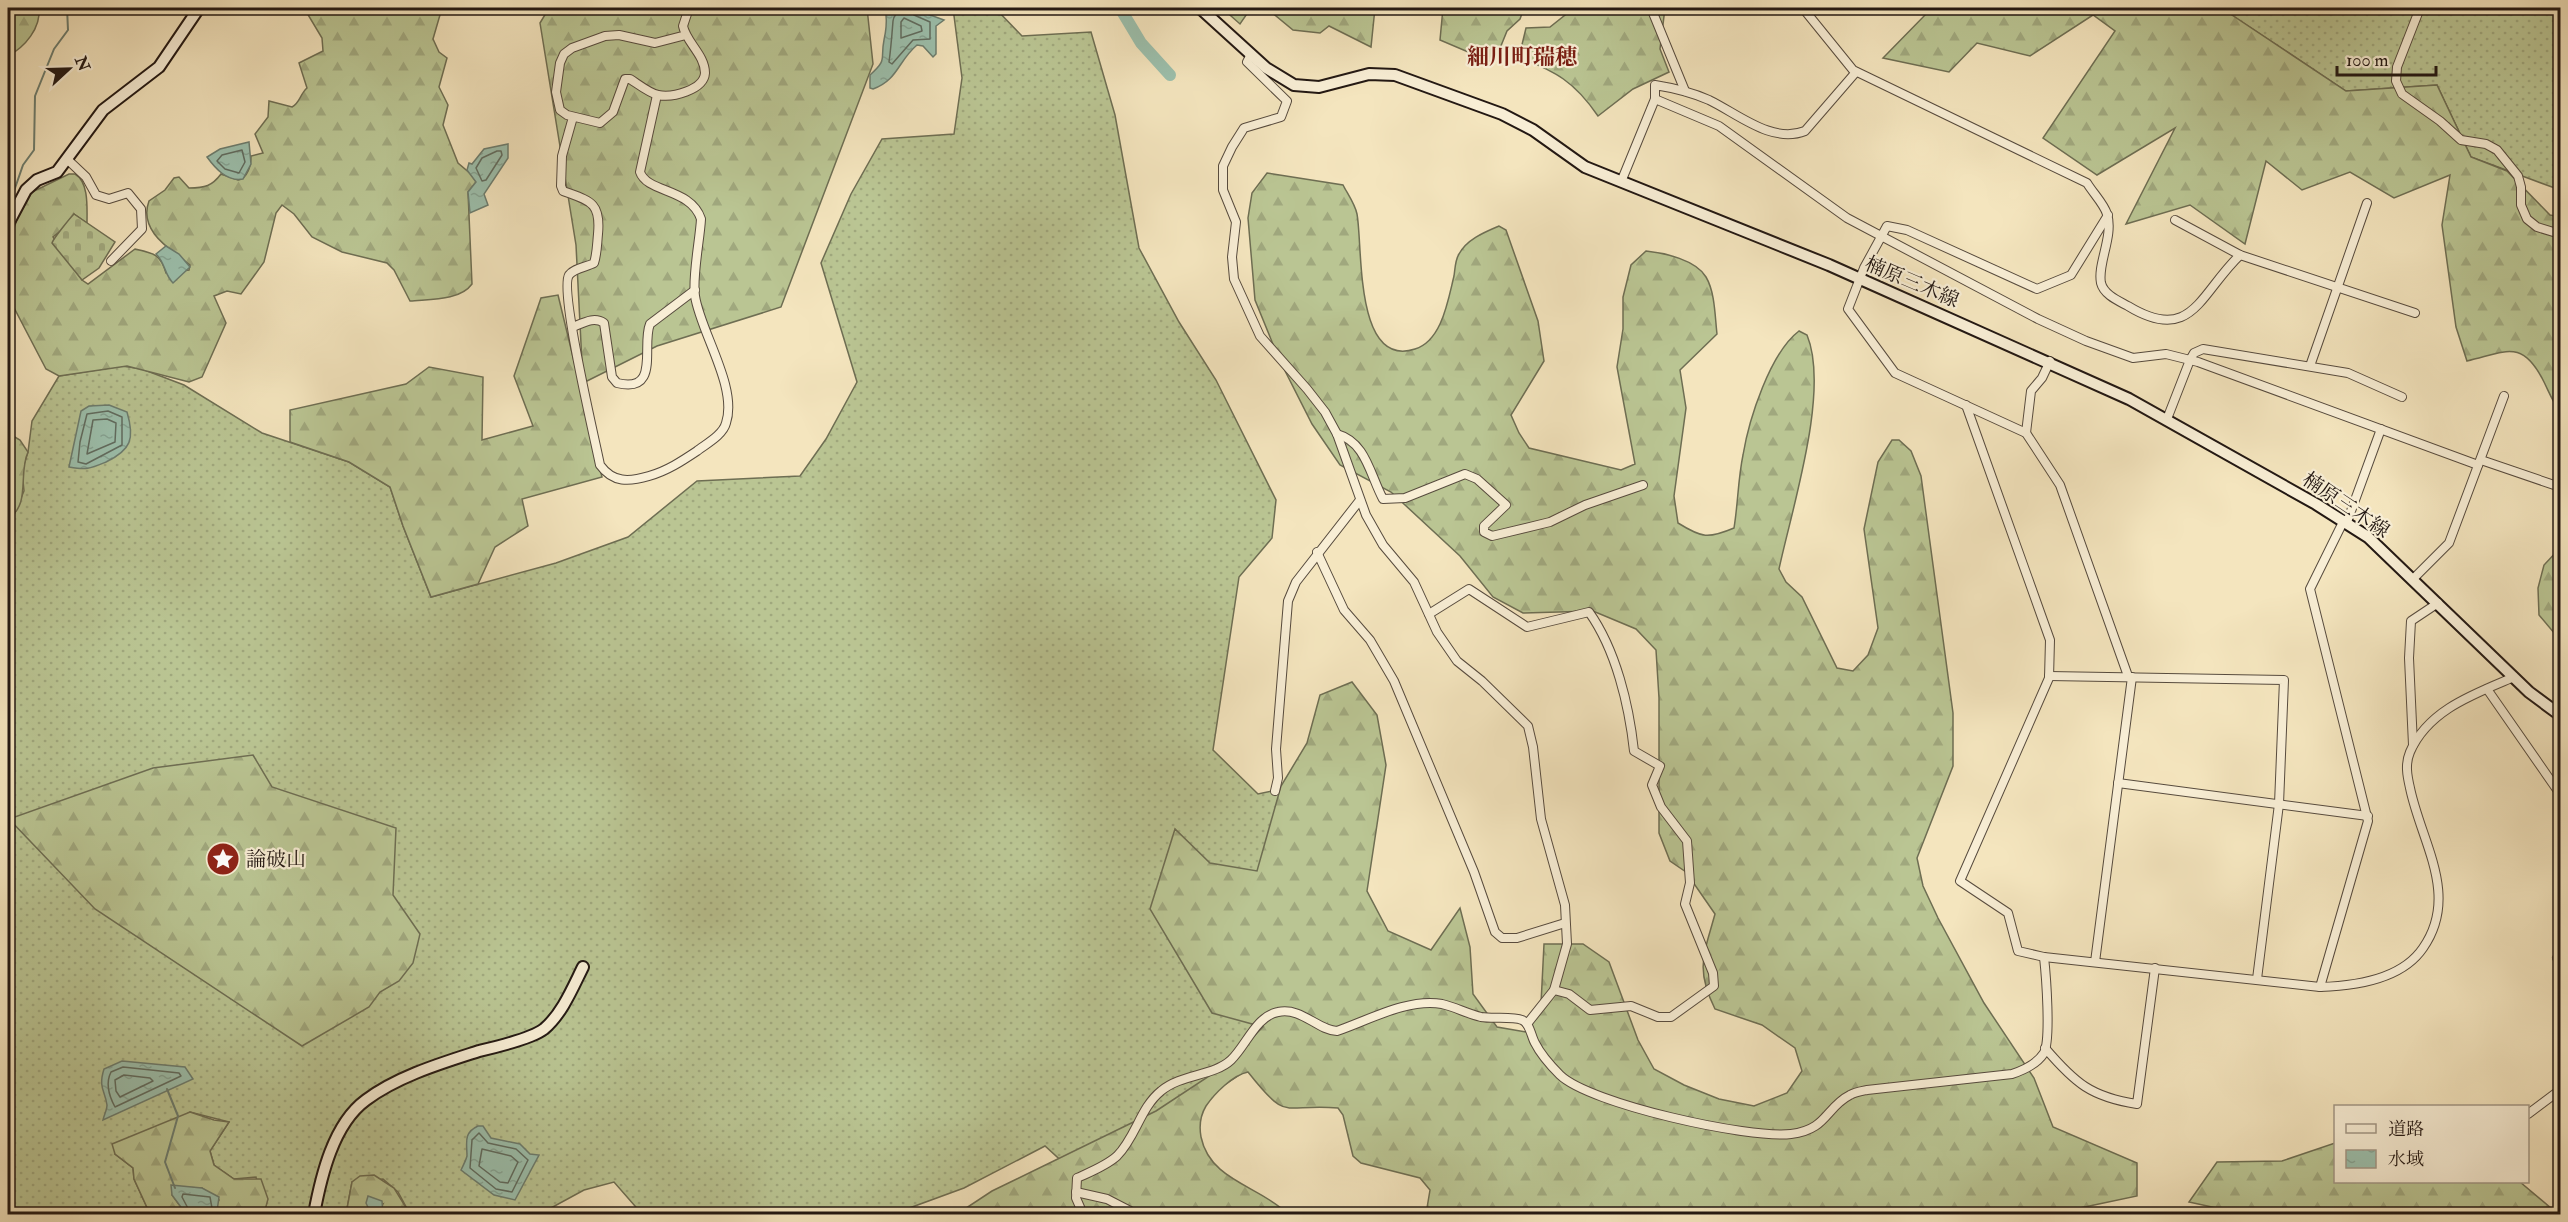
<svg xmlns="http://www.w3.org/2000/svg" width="2568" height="1222" font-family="'IM FELL Double Pica','Noto Serif JP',serif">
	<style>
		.grass { fill: url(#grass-dots); stroke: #6e6e53; stroke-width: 1.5 }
		.forest { fill: url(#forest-firs); stroke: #6e6e53; stroke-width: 1.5 }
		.cemetery { fill: url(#cemetery-stones); stroke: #6e6e53; stroke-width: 1.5 }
		.water { fill: url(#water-ripples); stroke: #6c7d6f; stroke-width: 1.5 }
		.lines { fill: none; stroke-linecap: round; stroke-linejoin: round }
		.shore { stroke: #606c60; stroke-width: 1.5 }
		.stream { stroke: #6c7d6f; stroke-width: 2 }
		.river { stroke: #9cc0ad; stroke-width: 12 }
		.street-casing { stroke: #574b3e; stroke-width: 10 }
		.secondary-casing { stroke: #231813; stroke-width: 14 }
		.street { stroke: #f8eed5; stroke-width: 8 }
		.secondary { stroke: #f8eed5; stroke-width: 10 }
		.labels { text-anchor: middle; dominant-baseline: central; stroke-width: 4.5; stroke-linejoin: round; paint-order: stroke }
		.street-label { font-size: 20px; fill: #231813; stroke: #f8eed5 }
		.poi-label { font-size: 20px; fill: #231813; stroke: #f8eed5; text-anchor: start }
		.quarter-label { font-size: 22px; font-weight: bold; fill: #7a1f14; stroke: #f8eed5 }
	</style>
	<defs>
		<pattern id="grass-dots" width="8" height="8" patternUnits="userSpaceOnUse" patternTransform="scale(1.5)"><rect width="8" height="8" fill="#bac593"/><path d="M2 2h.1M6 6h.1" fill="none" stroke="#a0a87e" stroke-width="1.8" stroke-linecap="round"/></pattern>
		<pattern id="forest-firs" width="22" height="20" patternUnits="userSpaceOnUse" patternTransform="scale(1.5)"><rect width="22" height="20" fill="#bac593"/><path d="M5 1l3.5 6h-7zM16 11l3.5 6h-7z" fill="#a0a87e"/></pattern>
		<pattern id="cemetery-stones" width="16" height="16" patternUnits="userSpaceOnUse" patternTransform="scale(1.5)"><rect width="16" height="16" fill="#bac593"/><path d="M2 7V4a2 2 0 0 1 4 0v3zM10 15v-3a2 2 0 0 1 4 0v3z" fill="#a0a87e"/></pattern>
		<pattern id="water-ripples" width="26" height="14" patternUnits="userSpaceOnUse" patternTransform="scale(1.5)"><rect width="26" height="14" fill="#9cc0ad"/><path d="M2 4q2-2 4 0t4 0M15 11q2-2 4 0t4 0" fill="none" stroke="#86a494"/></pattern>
	</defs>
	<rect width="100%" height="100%" fill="#f4e5be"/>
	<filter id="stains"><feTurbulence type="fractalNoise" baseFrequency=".00333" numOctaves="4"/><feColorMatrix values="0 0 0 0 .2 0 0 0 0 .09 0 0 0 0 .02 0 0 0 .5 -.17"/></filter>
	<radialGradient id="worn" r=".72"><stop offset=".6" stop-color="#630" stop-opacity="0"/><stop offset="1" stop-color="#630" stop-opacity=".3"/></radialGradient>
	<g class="grass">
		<polygon points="953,8 995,8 1022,36 1091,32 1115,115 1139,248 1179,322 1216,380 1276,500 1272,538 1239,577 1213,750 1258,794 1304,784 1278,1049 1179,1115 1078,1176 1045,1146 964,1188 904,1210 901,1214 642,1214 614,1182 584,1190 540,1214 410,1214 398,1192 383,1179 352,1182 346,1214 264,1214 256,1177 234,1179 214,1165 210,1151 229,1122 190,1112 115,1154 133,1168 134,1179 150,1214 8,1214 8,1105 10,1101 11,1068 8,1060 8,518 14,515 24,491 22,471 28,452 32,421 59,376 122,366 142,369 184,385 262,433 349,462 390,487 403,526 431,597 556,563 628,537 697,481 800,476 826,439 857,382 821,263 851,194 882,139 954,134 962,78"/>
		<polygon points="2221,8 2560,8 2560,190 2471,157 2437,85 2346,91"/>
	</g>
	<g class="forest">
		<path d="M8,8h31c2,20 -14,39 -31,48z"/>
		<path d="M304,8h138l-9,31 6,13 8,6 -8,29 9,18 -5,20 15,38 14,12 4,7 -8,10 4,92c-12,17 -43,15 -62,17l-16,-31 -7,-7 -45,-11 -30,-15 -18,-23 -12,-9 -6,8 -12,49 -23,32 -14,-3 -13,5 12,27 -24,54 -13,5 -62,-16 -68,10 -13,-7 -36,-69 -2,-53 9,-28 15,-27 37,-18h6c14,8 12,34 12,49l-13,-9 -7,12 -14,11 29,43 6,4 47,-35c18,4 26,5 31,24l23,-3 1,-5c-20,-16 -52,-34 -41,-64l16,-11 9,-12 5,-1 10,11c16,0 23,-2 32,-14l17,6c10,-2 13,-15 13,-24l12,-3 -8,-19 13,-17 1,-16 23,6c8,-4 8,-13 15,-19l-8,-25 24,-12 -1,-13z"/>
		<polygon points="549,8 867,8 873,64 781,307 657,346 583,383 576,245 540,23"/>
		<polygon points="1222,8 1251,8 1240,24"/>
		<polygon points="1274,8 1375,8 1371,47 1329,26 1320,33 1293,30 1270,11"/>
		<polygon points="1443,8 1524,8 1520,19 1507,31 1494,63 1440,40"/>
		<path d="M1574,8h91l-5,41 9,23 -36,17 -35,27c-24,-35 -42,-44 -79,-59l7,-29 24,-1z"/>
		<path d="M1936,8h293l3,7 114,76 91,-6 34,72 36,14 43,44 10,2v194c-7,-8 -11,-19 -16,-29 -22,-44 -38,-30 -77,-21l-11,-34 -14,-102 8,-50 -56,23 -44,-26 -48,18 -36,-29 -21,83 -55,-39 -64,19 49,-96 -78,47 -54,-37 72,-107 -22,-16 -63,41 -53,-13 -28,29 -66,-14 43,-44z"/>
		<path d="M1267,173l76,12c4,8 12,19 14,29 6,32 -3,155 58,135 27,-8 33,-49 39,-73 1,-6 1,-16 5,-22 8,-15 26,-22 40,-28l7,4 32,91 6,40 -33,54 8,18 10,15 92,22 14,-6 -18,-97 6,-38v-32l8,-32 15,-14c19,2 50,9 60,26 9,15 9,40 11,57l-37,36 6,38 -12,88 4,27c24,15 30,16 56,5 4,-24 4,-49 9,-73 6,-36 27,-102 56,-124l8,4c23,56 -15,173 -28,234l7,13 16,15 35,71 16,3 15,-16 10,-27 -14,-99 14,-67 14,-22h7l12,11 10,25 32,237v53l-36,92 6,28 15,32 46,85 50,75 19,49 84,36v33l-57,12 -11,6h-643l4,-24 -10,-12 -59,-15 -8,-7 -10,-41 -5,-7c-57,-5 -49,16 -90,-36 -15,3 -33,21 -42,34 -6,10 -7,20 -5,31 9,44 59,49 87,77h-331l35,-23 164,-80 67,-44 40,-40 -51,-14 -62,-104 25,-80 35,34 47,8 24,-85 26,-43 13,-48 32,-13 25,33 9,50 -19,126 21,40 43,19 29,-42 10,39 3,47 24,33 29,5 15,-28 3,-60h39l26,18 29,78 16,29 30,16 35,14 35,7 33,-13 15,-22 -7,-23 -33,-23 -47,-16c-20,-40 -11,-55 0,-95l-29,-42 -16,-11 -11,-28v-135l-3,-48 -20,-21 -43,-18 -70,2 -30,-16 -33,-41 -69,-64 -51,-27 -28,-41 -33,-65 -24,-59 -7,-82 4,-25z"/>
		<polygon points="558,295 602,477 522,499 528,526 495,547 478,584 431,597 403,526 390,487 349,462 290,442 290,410 406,384 429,367 483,377 482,440 533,426 514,376 541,298"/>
		<path d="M8,433l12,7 8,12c-10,21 3,54 -20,66z"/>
		<polygon points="2560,548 2560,640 2539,615 2538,588 2544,565"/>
		<polygon points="253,755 272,787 396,828 393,895 420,934 413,963 399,981 380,992 369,1007 302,1046 95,909 9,819 153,768"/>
		<polygon points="8,1060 14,1087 8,1105"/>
		<polygon points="190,1112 214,1120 229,1122 210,1151 214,1165 234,1179 261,1179 268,1199 264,1214 222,1213 217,1211 216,1206 219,1200 202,1188 176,1187 172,1195 186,1214 150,1214 134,1179 133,1168 115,1154 112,1144"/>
		<polygon points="2335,1143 2336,1182 2520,1182 2558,1214 2244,1214 2189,1202 2217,1162 2282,1161"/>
		<polygon points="374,1175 394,1188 410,1214 383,1214 381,1208 383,1204 371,1209 371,1214 346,1214 352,1182 360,1176"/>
	</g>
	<path class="cemetery" d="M74,214l41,28 -16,26 -17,12 -30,-37c1,-4 18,-25 22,-29z"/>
	<g class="water">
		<path d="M897,8h14l33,12 -8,6v28l-3,3 -10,-11 -6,-1c-19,16 -19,35 -44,44l-3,-1v-13c18,-16 10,-15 14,-35 2,-9 3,-15 2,-25z"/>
		<path d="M249,142l2,22 -8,15c-16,3 -28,-11 -36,-22l13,-8z"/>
		<polygon points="508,144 508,158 484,194 488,205 470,213 468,192 476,182 467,170 469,163 472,164 484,149"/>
		<path d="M166,246l13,8 11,13 -17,16c-9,-9 -8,-21 -17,-29z"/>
		<path d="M109,405l18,7c8,27 4,38 -21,50 -17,7 -19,8 -37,5l12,-56 8,-5z"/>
		<path d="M122,1061l63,6 8,12 -90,41c1,-5 4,-10 4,-15 -2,-15 -9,-17 -3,-36z"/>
		<path d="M478,1126h5l8,12 29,6 10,10 9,1 -24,45 -21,-5 -33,-25c2,-4 5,-10 6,-14 0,-13 -4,-23 11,-30z"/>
		<polygon points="171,1185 202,1188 219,1197 217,1211 238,1214 186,1214 172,1195"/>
		<polygon points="368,1196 382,1201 383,1214 371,1214 366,1203"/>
	</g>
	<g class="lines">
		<g class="shore">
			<path d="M899,8c-1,6 -6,7 -6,13 -1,13 -2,27 -4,41l3,2 21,-24 17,-1v-17l-16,-7 -2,-7"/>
			<polygon points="904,18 921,26 922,31 901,38 901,22"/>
			<polygon points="242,150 245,162 239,173 225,169 217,161 222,155"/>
			<polygon points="497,151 501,151 502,155 486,180 482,181 476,168 482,158"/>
			<polygon points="108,411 122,417 122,445 86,464 78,462 80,442 87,414"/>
			<polygon points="107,419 116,423 115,442 87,454 93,420"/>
			<path d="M123,1067l56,6 2,3 -66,31c-6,-11 -10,-23 -4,-35z"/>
			<polygon points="124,1075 150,1078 153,1081 120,1097 116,1091 115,1080"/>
			<polygon points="479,1133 488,1143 516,1149 528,1160 512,1192 496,1189 470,1168 472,1140"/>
			<polygon points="482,1149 511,1156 518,1162 508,1183 500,1182 479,1166"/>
			<polyline points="191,1214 182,1197 183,1194 210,1197 213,1214"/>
		</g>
		<g class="stream">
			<polyline points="14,191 23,165 34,150 35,96 54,49 68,30 67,8"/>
			<polyline points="167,1089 178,1116 165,1162 175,1188"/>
		</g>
		<polyline class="river" points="1120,8 1141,43 1170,75"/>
		<defs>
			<g id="street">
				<polyline points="517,8 521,8"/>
				<polyline points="1651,8 1685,91"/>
				<path d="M1811,8l-5,4 47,58 234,113c6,10 17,21 20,31 7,22 -10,50 -6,69 3,12 18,18 27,23 64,39 72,-13 112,-51"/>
				<polyline points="2420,8 2397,67 2396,81 2402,94 2440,121 2461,140 2486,144 2497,150 2518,176 2521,187 2521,205 2527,219 2537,227 2560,234"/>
				<path d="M686,35l-31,8 -36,-8 -14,1 -33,12 -8,6 -4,9 -4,29 4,18 7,5 33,8 13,-11 12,-33h5c8,5 19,14 28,16 14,3 46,-5 47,-22 0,-18 -19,-31 -22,-47l6,-18"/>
				<polyline points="1251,54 1247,62 1287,101 1281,117 1244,128 1232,147 1223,166 1223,190 1236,222 1232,257 1234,279 1260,336 1307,389 1325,412 1337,434 1366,515 1383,545 1414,582 1437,632 1457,661 1482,681 1528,726 1533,747 1541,819 1565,905 1567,944 1554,990 1527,1024"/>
				<polyline points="1655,99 1719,126 1847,218 2038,319 2086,341 2133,358 2166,354 2198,362 2478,465"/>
				<path d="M573,117l-11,39 -1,30 2,5c27,10 38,11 35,43 -1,10 -1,20 -4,29 -7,4 -20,5 -25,12 -10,15 26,164 31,190 13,18 29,17 49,11 18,-5 33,-15 48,-25 9,-7 26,-16 29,-28 12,-36 -26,-92 -31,-127 -3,-19 5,-57 6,-77 -10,-31 -54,-26 -61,-47l17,-77"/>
				<polyline points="68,160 86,177 96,195 109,199 128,193 141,209 142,229 111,261"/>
				<path d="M1621,182l34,-83v-14c19,3 36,7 54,15 29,14 63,44 96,31l51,-59"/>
				<polyline points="2108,215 2071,275 2037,289 1907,230 1887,226 1864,268 1848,309 1895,373 2026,433 2060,485 2128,676"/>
				<polyline points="2175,220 2240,255 2415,313"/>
				<path d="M573,327c10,-4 21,-11 31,-4l8,54 5,6c44,11 24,-38 33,-59l45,-34"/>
				<polyline points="2310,366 2367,203"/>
				<path d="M1966,405l84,235 -1,38 -89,203 48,32 10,38 26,6 276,30c35,-1 82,-8 103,-39 37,-53 -2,-106 -13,-160 -3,-13 -5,-24 0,-36 18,-42 64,-58 104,-75"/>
				<polyline points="2167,419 2190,360 2194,353 2203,349 2348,373 2402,397"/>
				<polyline points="2026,433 2031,391 2042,378 2050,361"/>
				<path d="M1337,434c29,8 33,41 46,65l22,-1 60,-24 12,5 29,26 -22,21v6l8,4 58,-14 35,-17 58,-20"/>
				<polyline points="2481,460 2560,487"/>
				<polyline points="2347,522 2381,429"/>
				<polyline points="1317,552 1344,610 1370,640 1394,681 1474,872 1495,932 1502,938 1517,938 1565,923"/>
				<polyline points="2413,579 2449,543 2504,396"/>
				<path d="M1429,614l40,-25 58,38 62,-15c27,38 40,93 45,139l26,15 -8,19 9,22 26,34 3,42 -5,21 28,69 1,13 -43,31h-13l-27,-11 -41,4 -21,-16 -15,-4"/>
				<polyline points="2049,676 2284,680 2279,804 2257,979"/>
				<polyline points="2487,689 2560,794"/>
				<polyline points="2413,745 2409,658 2411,621 2438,603"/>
				<polyline points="2118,783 2368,816"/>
				<polyline points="1275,791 1278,778 1276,749 1288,601 1296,582 1360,500"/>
				<polyline points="2557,958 2560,962"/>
				<polyline points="2095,962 2132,677"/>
				<polyline points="2320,987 2368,821 2310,589 2344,520"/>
				<path d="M2045,1048c30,35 46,49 92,56l18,-136"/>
				<polyline points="2528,1114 2560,1090"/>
				<polyline points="1076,1192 1107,1199 1136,1214"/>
				<path d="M1083,1214l-7,-16 1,-20c13,-6 29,-12 40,-22 19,-19 23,-48 44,-65 20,-17 53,-15 70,-31 15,-14 25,-44 47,-48 24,-5 39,18 59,19 32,-11 71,-33 105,-27 13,3 26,10 39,13 11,2 32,-1 41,3 8,3 9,16 13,23 6,12 16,23 25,32 30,29 189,64 231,59 36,-4 35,-27 59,-39 5,-3 12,-4 17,-5l145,-16c12,-4 25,-10 32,-21 7,-14 2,-78 0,-96"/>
			</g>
			<g id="secondary">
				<polyline points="1200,8 1266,68 1294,85 1319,87 1369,74 1395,75 1502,114 1533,130 1585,167 1829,265 2129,399 2316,504 2368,537 2529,692 2560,715"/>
				<polyline points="8,224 26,190 37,180 57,172 103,110 159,67 199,8"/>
				<path d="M314,1214c7,-37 19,-90 52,-114 32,-24 76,-37 113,-49 17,-4 52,-12 65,-22 18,-15 29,-42 39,-62"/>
			</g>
		</defs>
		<use href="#street" class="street-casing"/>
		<use href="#secondary" class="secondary-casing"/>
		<use href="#street" class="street"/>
		<use href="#secondary" class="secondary"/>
	</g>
	<defs>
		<symbol id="sight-disc" viewBox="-11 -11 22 22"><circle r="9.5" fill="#8f2418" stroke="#f8eed5"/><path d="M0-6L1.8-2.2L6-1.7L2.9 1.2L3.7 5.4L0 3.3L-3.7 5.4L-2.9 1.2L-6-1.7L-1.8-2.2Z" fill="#fff"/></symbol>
	</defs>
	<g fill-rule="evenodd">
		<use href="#sight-disc" x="204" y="840" width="38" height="38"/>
	</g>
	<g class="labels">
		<g class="street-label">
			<text transform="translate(1912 282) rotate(23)">楠原三木線</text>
			<text transform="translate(2346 505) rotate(34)">楠原三木線</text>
		</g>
		<g class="poi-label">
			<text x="246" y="859">論破山</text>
		</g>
		<g class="quarter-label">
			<text x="1522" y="57">細川町瑞穂</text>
		</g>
	</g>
	<rect width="2568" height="1222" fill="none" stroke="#f4e5be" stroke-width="30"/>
	<rect x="9" y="9" width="2550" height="1204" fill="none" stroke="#231813" stroke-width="3"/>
	<rect x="15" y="15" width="2538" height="1192" fill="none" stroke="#231813" stroke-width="1.5"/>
	<rect x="2334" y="1105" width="195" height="78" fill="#f8eed5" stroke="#a39887" stroke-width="1.5"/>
	<rect x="2346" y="1124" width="30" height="9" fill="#f8eed5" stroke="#a39887" stroke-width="1.5"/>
	<text x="2388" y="1135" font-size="18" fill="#231813">道路</text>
	<rect x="2346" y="1150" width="30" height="18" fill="url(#water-ripples)" stroke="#a39887" stroke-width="1.5"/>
	<text x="2388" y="1165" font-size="18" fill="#231813">水域</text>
	<g transform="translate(69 69) rotate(68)" stroke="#f8eed5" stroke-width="4.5" paint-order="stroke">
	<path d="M0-4.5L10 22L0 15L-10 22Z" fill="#231813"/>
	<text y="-9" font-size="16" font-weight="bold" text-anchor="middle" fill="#231813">N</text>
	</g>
	<path d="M2337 66v9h99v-9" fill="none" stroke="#231813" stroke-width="3"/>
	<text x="2346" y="66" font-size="18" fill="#231813" stroke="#f8eed5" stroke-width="4.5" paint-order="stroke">100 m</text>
	<rect width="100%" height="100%" filter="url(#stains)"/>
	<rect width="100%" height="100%" fill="url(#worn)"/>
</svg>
